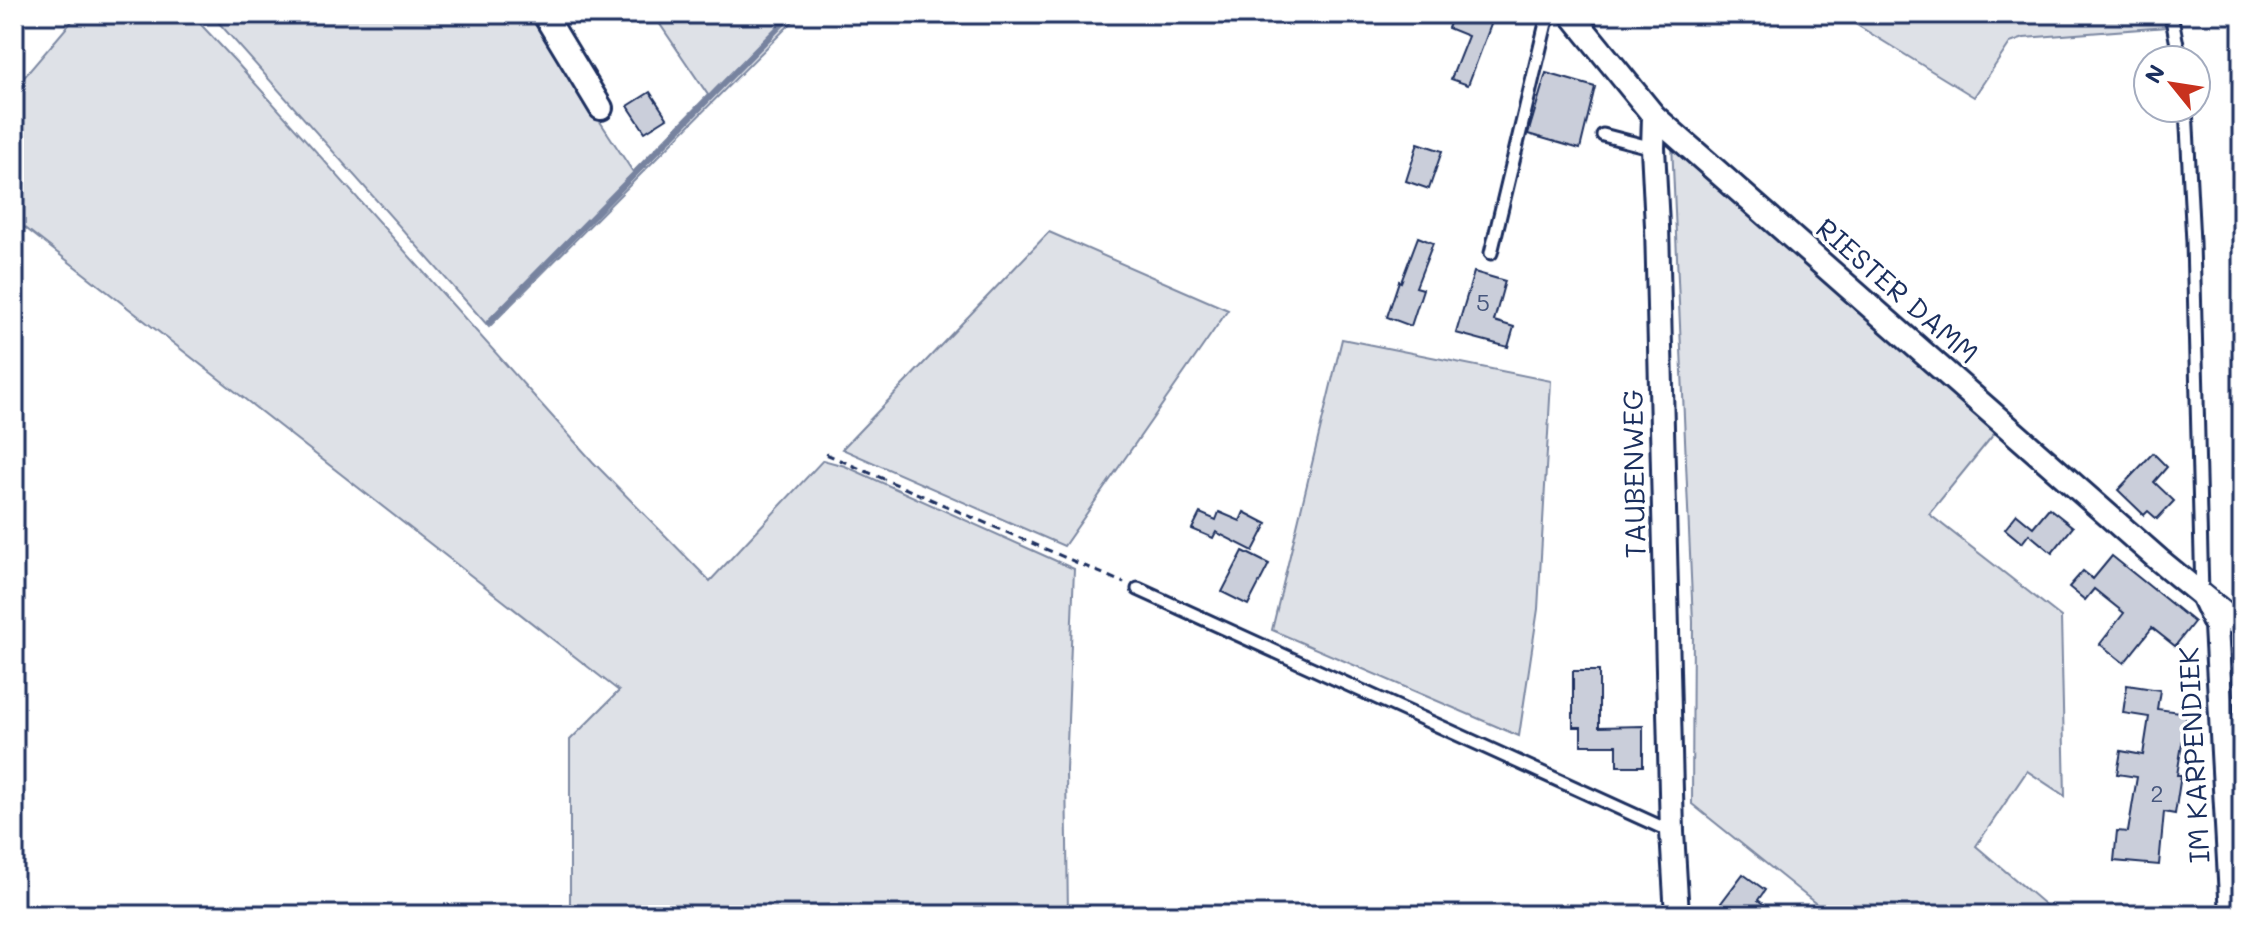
<svg xmlns="http://www.w3.org/2000/svg" width="2256" height="929" font-family="Mali,sans-serif">
	<style>
		.green { fill: #dee1e7; stroke: #7c88a2; stroke-width: 2 }
		.lines { fill: none; stroke-linecap: round; stroke-linejoin: round }
		.stream { stroke: #77839f; stroke-width: 6 }
		.building { fill: #caceda; stroke: #1b2f5e; stroke-width: 2 }
		.lane-casing { stroke: #1b2f5e; stroke-width: 17 }
		.street-casing { stroke: #1b2f5e; stroke-width: 28 }
		.path { stroke: #1b2f5e; stroke-width: 3; stroke-dasharray: 8 6; stroke-linecap: butt }
		.lane { stroke: #fff; stroke-width: 11 }
		.street { stroke: #fff; stroke-width: 22 }
		.labels { text-anchor: middle; dominant-baseline: central; stroke-width: 7; stroke-linejoin: round; paint-order: stroke }
		.number-label { font-size: 24px; fill: #47577d }
		.street-label { font-size: 28px; fill: #1b2f5e; stroke: #fff }
	</style>
	<rect width="100%" height="100%" fill="#fff"/>
	<filter id="ink" filterUnits="userSpaceOnUse"><feTurbulence type="fractalNoise" baseFrequency=".0125" numOctaves="2"/><feDisplacementMap in="SourceGraphic" scale="16" xChannelSelector="R" yChannelSelector="G"/><feConvolveMatrix kernelMatrix="1 2 1 2 8 2 1 2 1" color-interpolation-filters="sRGB"/></filter>
	<g filter="url(#ink)">
		<g class="green">
			<polygon points="78,14 191,14 236,62 593,462 710,581 823,460 845,466 1074,569 1066,770 1068,915 570,915 570,740 619,691 14,219 14,89"/>
			<polygon points="211,14 532,14 567,71 633,172 708,95 653,14 800,14 489,327"/>
			<polygon points="1839,14 2163,14 2166,27 2024,38 2010,43 1974,97"/>
			<polygon points="1672,143 1998,429 1929,514 2061,617 2065,796 2027,771 1976,846 2057,915 1830,915 1692,804 1693,622"/>
			<polygon points="1049,232 1228,310 1064,546 842,449"/>
			<polygon points="1342,339 1551,381 1538,609 1519,736 1272,630"/>
		</g>
		<g class="lines">
			<polyline class="stream" points="489,322 792,14"/>
		</g>
		<g class="building">
			<polygon points="1454,14 1495,14 1468,85 1451,79 1468,36 1448,28"/>
			<polygon points="1546,73 1595,87 1580,149 1528,134"/>
			<polygon points="650,92 667,118 645,132 628,106"/>
			<polygon points="1418,143 1442,151 1429,189 1406,181"/>
			<polygon points="1418,237 1433,243 1416,287 1423,289 1411,326 1387,317 1399,281 1401,282"/>
			<polygon points="1474,272 1505,281 1494,321 1514,327 1508,347 1456,333"/>
			<polygon points="2153,453 2167,467 2154,482 2174,501 2157,519 2148,511 2144,515 2118,490"/>
			<polygon points="2049,508 2073,527 2052,553 2029,534 2022,543 2005,529 2017,514 2033,527"/>
			<polygon points="1219,512 1240,521 1244,512 1267,524 1253,551 1216,532 1213,538 1192,529 1200,513 1216,520"/>
			<polygon points="1243,551 1269,564 1248,605 1222,592"/>
			<polygon points="2112,556 2194,622 2175,646 2152,628 2124,663 2100,644 2124,613 2094,589 2085,600 2069,587 2083,571 2093,579"/>
			<polygon points="1573,671 1599,671 1599,727 1643,726 1643,766 1617,766 1617,745 1581,745 1581,727 1573,727"/>
			<polygon points="2127,685 2160,690 2157,709 2187,713 2177,775 2181,775 2175,814 2164,812 2159,865 2114,861 2117,831 2128,832 2137,777 2117,774 2121,751 2143,755 2149,717 2123,713"/>
			<polygon points="1743,874 1765,890 1758,900 1777,915 1712,915"/>
		</g>
		<g class="lines">
			<defs>
				<g id="lane">
					<polyline points="2171,14 2180,60"/>
					<polyline points="2186,108 2193,242 2202,595"/>
					<polyline points="1603,135 1653,148"/>
					<polyline points="1491,253 1546,23 1553,14"/>
					<polyline points="1138,589 1672,832"/>
				</g>
				<g id="street">
					<polyline points="544,14 601,108"/>
					<polyline points="1571,14 1654,116 2159,560 2242,628"/>
					<polyline points="1654,116 1653,148 1657,226 1672,832 1677,915"/>
					<polyline points="2204,600 2216,626 2232,915"/>
				</g>
			</defs>
			<use href="#lane" class="lane-casing"/>
			<use href="#street" class="street-casing"/>
			<polyline class="path" points="826,454 1124,583"/>
			<use href="#lane" class="lane"/>
			<use href="#street" class="street"/>
		</g>
	</g>
	<g class="labels">
		<g class="number-label">
			<text x="1483" y="301">5</text>
			<text x="2157" y="792">2</text>
		</g>
		<g class="street-label">
			<text transform="translate(1898 290) rotate(41)">RIESTER DAMM</text>
			<text transform="translate(1633 474) rotate(-91)">TAUBENWEG</text>
			<text transform="translate(2193 755) rotate(-93)">IM KARPENDIEK</text>
		</g>
	</g>
	<rect width="2256" height="929" fill="none" stroke="#fff" stroke-width="48"/>
	<rect x="24" y="24" width="2208" height="881" fill="none" stroke="#1b2f5e" stroke-width="3" filter="url(#ink)"/>
	<g transform="translate(2172 84) rotate(300)"><circle r="38" fill="#ffffff" stroke="#a4acbf" stroke-width="2"/>
	<path d="M0-6L14 30L0 20L-14 30Z" fill="#c8321e"/>
	<text y="-12" font-size="22" font-weight="bold" text-anchor="middle" fill="#1b2f5e">N</text>
	</g>
</svg>
